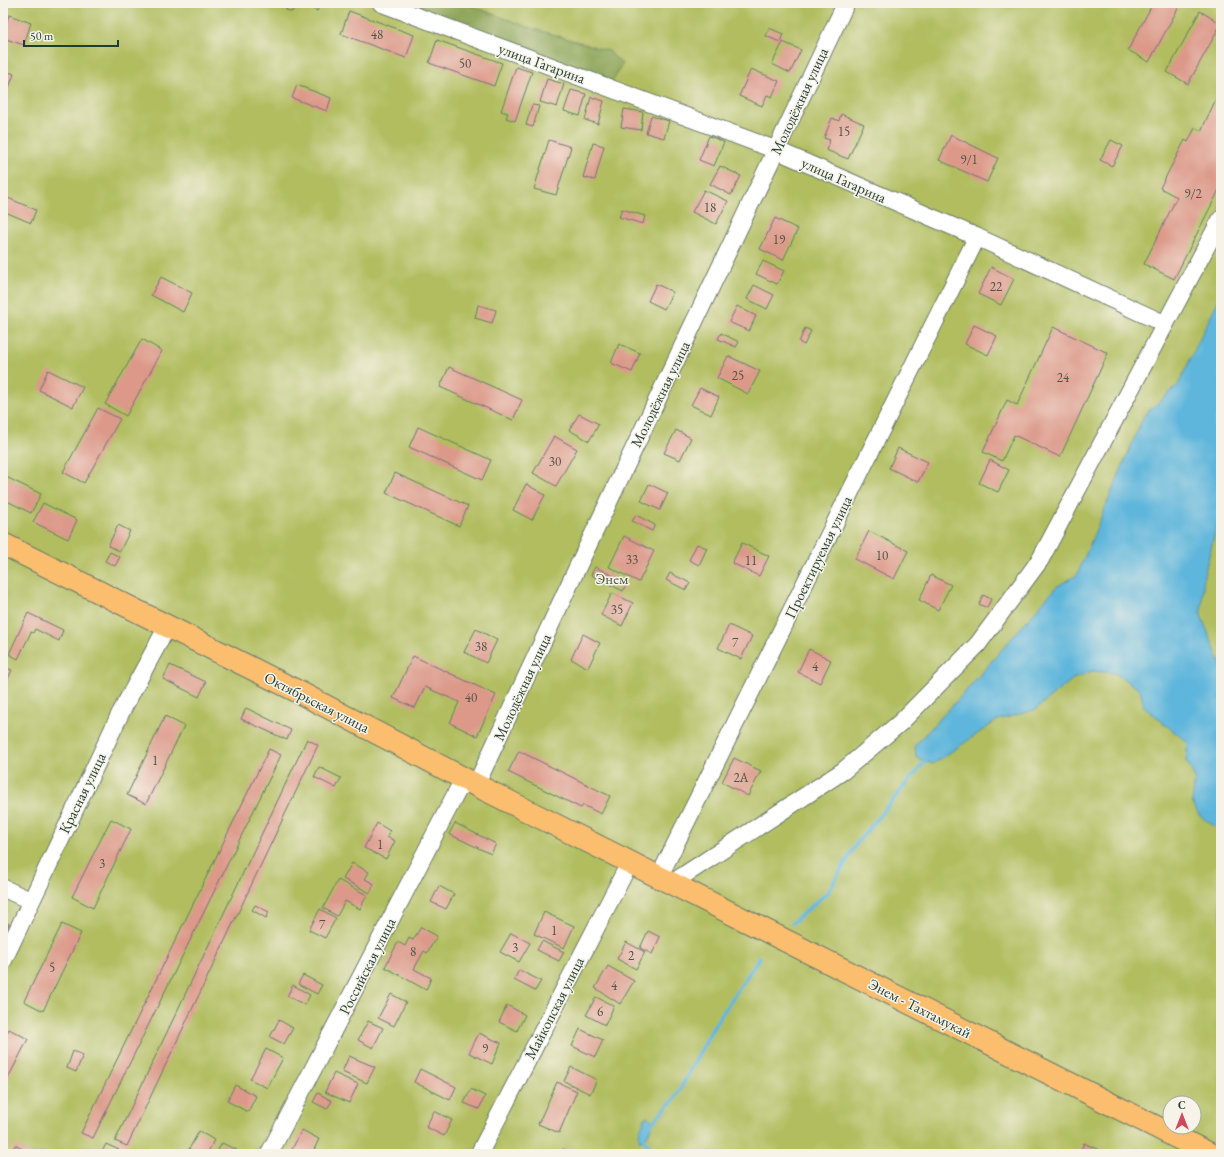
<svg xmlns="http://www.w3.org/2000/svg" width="1224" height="1157" font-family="'EB Garamond',serif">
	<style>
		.green { fill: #b1bd5f; stroke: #687d4a; fill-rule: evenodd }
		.forest { fill: #8ca456; stroke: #567045 }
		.water { fill: #5fb6dc; stroke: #3f7a88 }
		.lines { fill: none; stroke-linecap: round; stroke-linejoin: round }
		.stream { stroke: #5fb6dc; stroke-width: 4 }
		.building { fill: #dc9989 }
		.minor-casing { stroke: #687869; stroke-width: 19 }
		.major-casing { stroke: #687869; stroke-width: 24 }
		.minor { stroke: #fff; stroke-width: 17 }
		.major { stroke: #fabe6e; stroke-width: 22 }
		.labels { text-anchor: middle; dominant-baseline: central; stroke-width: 3; stroke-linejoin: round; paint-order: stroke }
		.number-label { font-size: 13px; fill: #4e5449 }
		.street-label { font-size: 15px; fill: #1f3d34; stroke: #f7f3e8 }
		.park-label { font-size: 15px; fill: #445d3f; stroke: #f7f3e8 }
	</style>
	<rect width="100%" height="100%" fill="#f7f3e8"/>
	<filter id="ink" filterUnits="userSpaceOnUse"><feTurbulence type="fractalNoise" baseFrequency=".025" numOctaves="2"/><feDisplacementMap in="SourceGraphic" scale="8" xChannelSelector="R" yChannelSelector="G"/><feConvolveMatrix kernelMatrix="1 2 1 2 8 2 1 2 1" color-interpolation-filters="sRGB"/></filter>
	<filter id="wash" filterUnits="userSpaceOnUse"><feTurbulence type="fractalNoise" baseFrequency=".012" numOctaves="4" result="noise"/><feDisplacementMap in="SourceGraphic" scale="16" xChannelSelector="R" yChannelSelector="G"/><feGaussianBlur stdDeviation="0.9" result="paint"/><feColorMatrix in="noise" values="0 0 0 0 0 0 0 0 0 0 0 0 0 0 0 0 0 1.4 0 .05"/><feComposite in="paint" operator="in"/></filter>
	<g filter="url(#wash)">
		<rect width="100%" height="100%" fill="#f0e6cc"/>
		<path class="green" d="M3,3h1218v1151h-1218zM1170,1103h24v24h-24z"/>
		<polygon class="forest" points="400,3 464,3 528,27 609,51 622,64 613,81"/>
		<g class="water">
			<polygon points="1221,294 1221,510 1204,575 1201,615 1221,665 1221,831 1199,815 1192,802 1195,778 1186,760 1188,743 1144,707 1140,690 1115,673 1092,671 1073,679 1035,710 998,720 933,764 916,757 915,745 965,692 1056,587 1077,575 1144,415 1178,385"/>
			<polygon points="648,1117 653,1121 648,1135 644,1140 639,1140 639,1133 645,1118"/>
		</g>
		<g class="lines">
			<g class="stream">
				<polyline points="792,923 828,892 857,843 928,758"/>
				<polyline points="648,1127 676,1097 714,1026 760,957"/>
				<polyline points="644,1136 644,1140 655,1154"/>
			</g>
		</g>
		<g id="blocks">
			<g class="building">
				<polygon points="288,3 296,3 292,12 286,10"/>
				<polygon points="300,3 320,3 317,11"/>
				<polygon points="1153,3 1181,3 1149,62 1128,50"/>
				<polygon points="349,11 414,35 406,58 341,34"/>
				<polygon points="1200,11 1221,24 1188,84 1167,72"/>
				<polygon points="9,15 31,23 24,45 3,38 3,26 5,27"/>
				<polygon points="769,28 783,34 780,42 766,36"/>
				<polygon points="437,40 502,63 494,86 429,63"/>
				<polygon points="783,42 801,50 790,73 772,64"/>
				<polygon points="516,67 532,72 515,121 506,118 508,113 501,111"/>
				<polygon points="751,69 779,81 772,97 767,95 762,106 739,96"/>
				<polygon points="3,70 14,74 7,93 3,92"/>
				<polygon points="547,79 564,84 557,107 540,102"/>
				<polygon points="297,85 331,98 327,111 292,98"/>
				<polygon points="571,90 586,94 580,116 564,111"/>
				<polygon points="591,97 604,101 598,124 585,120"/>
				<polygon points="1216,99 1221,102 1221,186 1174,279 1144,264 1177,197 1160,188 1185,140 1188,142 1195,128 1201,131"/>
				<polygon points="532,105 539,106 533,127 526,125"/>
				<polygon points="624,109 643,112 641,130 621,127"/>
				<polygon points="841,114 864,124 848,159 826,150 830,140 824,138 832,118 839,121"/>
				<polygon points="651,116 669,121 664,138 646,133"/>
				<polygon points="951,135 998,158 987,182 939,160"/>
				<polygon points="709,136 724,142 714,166 699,160"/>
				<polygon points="549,140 571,147 556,195 534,189"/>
				<polygon points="1111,140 1123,146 1112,166 1100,160"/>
				<polygon points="593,143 604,146 595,180 583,177"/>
				<polygon points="720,166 741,176 731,195 710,184"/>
				<polygon points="704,190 728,201 716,224 692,212"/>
				<polygon points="8,198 36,210 31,223 3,211"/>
				<polygon points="622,209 645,216 643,224 619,217"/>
				<polygon points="775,218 798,229 783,260 760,249"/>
				<polygon points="763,261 784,271 777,284 756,274"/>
				<polygon points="991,267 1014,279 1001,305 978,294"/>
				<polygon points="161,277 192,293 183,312 151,295"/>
				<polygon points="656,284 673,292 664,309 648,301"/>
				<polygon points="754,285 774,295 767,309 747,299"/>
				<polygon points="478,305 496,310 492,323 475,318"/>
				<polygon points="737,306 756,316 749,331 729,322"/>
				<polygon points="974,325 997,336 988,355 965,344"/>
				<polygon points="1053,327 1108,353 1060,457 1014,435 1002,461 983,452 1007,400 1017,405"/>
				<polygon points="805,328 811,331 804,345 799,342"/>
				<polygon points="721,333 739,342 736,347 718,339"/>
				<polygon points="142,339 162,351 126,416 105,404"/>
				<polygon points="619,344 640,353 632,372 611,363"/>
				<polygon points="728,356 760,371 748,394 717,378"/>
				<polygon points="449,367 522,400 513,420 440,387"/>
				<polygon points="48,370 83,387 73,407 39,390"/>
				<polygon points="700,388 719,397 711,415 691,405"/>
				<polygon points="98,408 120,419 84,483 63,472"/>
				<polygon points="579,414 599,424 589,441 569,430"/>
				<polygon points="418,427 491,460 482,480 409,447"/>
				<polygon points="676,430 691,438 680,460 664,453"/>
				<polygon points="554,436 577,449 556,486 533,473"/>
				<polygon points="898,448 928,462 918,482 889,468"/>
				<polygon points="990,460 1009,470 998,492 979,483"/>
				<polygon points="395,473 468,506 459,526 386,493"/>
				<polygon points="6,477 41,494 31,513 3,499 3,483"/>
				<polygon points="526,484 545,495 532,520 513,510"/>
				<polygon points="649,484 668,493 660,510 641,501"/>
				<polygon points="43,503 77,520 68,539 33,522"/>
				<polygon points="636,515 655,525 652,531 632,521"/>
				<polygon points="118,525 130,531 120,551 108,546"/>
				<polygon points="869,531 908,551 894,579 855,559"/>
				<polygon points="624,536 654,551 639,582 609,567"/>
				<polygon points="742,543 769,556 759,576 732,563"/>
				<polygon points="697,544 707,548 699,565 689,560"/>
				<polygon points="110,552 120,557 115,566 105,561"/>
				<polygon points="595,567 627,583 623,591 591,575"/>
				<polygon points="670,573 690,583 686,590 666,580"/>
				<polygon points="931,575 951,585 938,610 919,600"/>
				<polygon points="612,593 633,603 622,626 601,615"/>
				<polygon points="983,595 991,599 987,608 979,604"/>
				<polygon points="28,613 63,630 59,641 35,629 33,633 31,632 18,659 9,654"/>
				<polygon points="729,625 752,636 741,659 718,648"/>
				<polygon points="476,629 497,640 486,663 464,652"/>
				<polygon points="583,634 600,643 588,668 571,659"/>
				<polygon points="809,649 831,660 820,683 798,672"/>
				<polygon points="413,656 496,695 477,736 450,723 459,702 425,687 415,708 393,698"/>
				<polygon points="170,665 206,682 199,697 163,679"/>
				<polygon points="3,667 12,670 3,690"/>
				<polygon points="246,708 291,730 287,740 241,719"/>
				<polygon points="165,716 184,726 146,804 127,795"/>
				<polygon points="307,739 318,745 127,1146 115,1141"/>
				<polygon points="269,749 281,755 93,1138 81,1133"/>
				<polygon points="519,751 610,796 601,814 583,805 581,808 508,772"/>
				<polygon points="734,758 761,771 748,796 722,782"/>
				<polygon points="319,767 341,778 336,788 314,777"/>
				<polygon points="111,819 131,829 93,908 72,897"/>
				<polygon points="377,823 390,831 387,837 395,841 386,859 364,848"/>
				<polygon points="455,823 496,844 491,854 449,834"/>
				<polygon points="352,863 369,872 365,879 374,884 370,893 343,879"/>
				<polygon points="338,880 367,895 360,909 345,901 337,916 323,908"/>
				<polygon points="439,886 454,894 446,909 431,902"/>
				<polygon points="255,905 269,912 266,918 252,910"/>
				<polygon points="320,909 336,918 325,938 309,930"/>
				<polygon points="544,912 574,926 564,948 534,934"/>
				<polygon points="3,921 9,924 3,937"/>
				<polygon points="62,924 81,933 43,1011 24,1001"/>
				<polygon points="421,927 437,936 427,953 424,951 414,969 431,978 426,990 385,967 398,942 405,946 409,938 413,940"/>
				<polygon points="648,931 660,937 652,954 640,948"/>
				<polygon points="511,933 530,943 519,962 500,952"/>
				<polygon points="542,941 564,952 559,961 537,950"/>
				<polygon points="626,942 645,952 636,969 617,959"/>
				<polygon points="608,966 634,981 620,1004 595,988"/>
				<polygon points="519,970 541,981 535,991 514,980"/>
				<polygon points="303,975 322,985 317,994 298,984"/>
				<polygon points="293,985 310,995 305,1005 287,996"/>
				<polygon points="391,994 406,1002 394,1026 378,1018"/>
				<polygon points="596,997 614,1006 605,1025 586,1015"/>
				<polygon points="507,1005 525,1015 517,1031 499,1022"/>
				<polygon points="279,1020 293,1028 284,1044 270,1037"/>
				<polygon points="368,1021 383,1028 373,1048 358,1040"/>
				<polygon points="9,1029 28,1039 3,1088 3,1040"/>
				<polygon points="580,1029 603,1040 595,1057 572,1046"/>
				<polygon points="479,1033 501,1043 492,1064 469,1053"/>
				<polygon points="266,1049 283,1058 267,1088 250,1079"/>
				<polygon points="73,1051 83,1055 76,1072 67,1068"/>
				<polygon points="349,1056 375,1067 367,1083 342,1072"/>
				<polygon points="571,1067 597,1080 590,1094 564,1081"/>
				<polygon points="420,1069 456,1087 450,1100 414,1082"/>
				<polygon points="334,1073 358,1084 349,1103 325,1092"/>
				<polygon points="557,1082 577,1091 559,1133 538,1124"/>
				<polygon points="235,1085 256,1096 248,1112 227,1101"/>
				<polygon points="471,1089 485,1096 479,1109 464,1103"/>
				<polygon points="318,1093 332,1101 327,1109 313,1102"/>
				<polygon points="434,1111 452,1120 444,1136 426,1127"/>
				<polygon points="302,1130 319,1139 312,1154 302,1154 292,1149"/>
				<polygon points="199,1131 214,1140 207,1154 194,1154 188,1151"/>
				<polygon points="222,1143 237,1150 235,1154 221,1154 217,1152"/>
				<polygon points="1084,1143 1107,1154 1079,1154"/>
				<polygon points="106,1144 119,1150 117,1154 101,1154"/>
				<polygon points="15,1145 31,1154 10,1154"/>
				<polygon points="563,1149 573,1154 560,1154"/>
				<polygon points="89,1150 97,1154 87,1154"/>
			</g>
		</g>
	</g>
	<g filter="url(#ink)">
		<use href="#blocks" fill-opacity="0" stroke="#687869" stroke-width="1"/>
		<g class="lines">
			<defs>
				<g id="minor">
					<polyline points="381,3 776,150 977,237 1165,324"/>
					<polyline points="476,785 570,583 846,3"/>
					<polyline points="659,877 977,237"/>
					<polyline points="672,883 843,771 901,722 978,644 1040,560 1221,219"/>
					<polyline points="3,888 31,901"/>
					<polyline points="3,961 121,712 167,627"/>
					<polyline points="269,1154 464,778"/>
					<polyline points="479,1154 630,862"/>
				</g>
				<polyline id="major" points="3,544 295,690 476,785 1210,1154"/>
			</defs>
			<use href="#minor" class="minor-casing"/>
			<use href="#major" class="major-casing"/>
			<use href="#minor" class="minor"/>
			<use href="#major" class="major"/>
		</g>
	</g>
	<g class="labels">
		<g class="number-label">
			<text x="377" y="34">48</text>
			<text x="465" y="63">50</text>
			<text x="844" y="131">15</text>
			<text x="969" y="159">9/1</text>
			<text x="1193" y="193">9/2</text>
			<text x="710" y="207">18</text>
			<text x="779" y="239">19</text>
			<text x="996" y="286">22</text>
			<text x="738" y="375">25</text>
			<text x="1063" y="377">24</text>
			<text x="555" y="461">30</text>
			<text x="882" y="555">10</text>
			<text x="632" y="559">33</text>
			<text x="751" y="560">11</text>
			<text x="617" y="609">35</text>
			<text x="735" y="642">7</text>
			<text x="481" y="646">38</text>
			<text x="815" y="666">4</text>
			<text x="471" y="697">40</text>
			<text x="155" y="760">1</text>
			<text x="741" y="777">2А</text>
			<text x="380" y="844">1</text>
			<text x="102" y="863">3</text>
			<text x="322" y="924">7</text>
			<text x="554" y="930">1</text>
			<text x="515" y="947">3</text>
			<text x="413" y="951">8</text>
			<text x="631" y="955">2</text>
			<text x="52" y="967">5</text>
			<text x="614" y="985">4</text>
			<text x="600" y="1011">6</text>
			<text x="485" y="1048">9</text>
		</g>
		<g class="street-label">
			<text transform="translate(542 63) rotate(20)">улица Гагарина</text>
			<text transform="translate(799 101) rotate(-65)">Молодёжная улица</text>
			<text transform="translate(844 180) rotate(24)">улица Гагарина</text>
			<text transform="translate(660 394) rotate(-64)">Молодёжная улица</text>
			<text transform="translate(818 557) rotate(-64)">Проектируемая улица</text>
			<text transform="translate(522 687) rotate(-65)">Молодёжная улица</text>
			<text transform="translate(317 702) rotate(27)">Октябрьская улица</text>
			<text transform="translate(82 793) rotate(-64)">Красная улица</text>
			<text transform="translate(367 966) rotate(-63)">Российская улица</text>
			<text transform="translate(554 1008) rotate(-63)">Майкопская улица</text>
			<text transform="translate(920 1008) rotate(27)">Энем - Тахтамукай</text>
		</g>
		<g class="park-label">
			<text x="612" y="578">Энем</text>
		</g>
	</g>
	<rect width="1224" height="1157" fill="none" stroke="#f7f3e8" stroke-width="16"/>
	<g transform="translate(1182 1115)"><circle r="19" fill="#f7f3e8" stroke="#a1aaa0"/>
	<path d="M0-3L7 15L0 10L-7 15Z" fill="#d1495b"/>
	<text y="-6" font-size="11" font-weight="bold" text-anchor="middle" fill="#1f3d34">С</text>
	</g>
	<path d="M24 40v6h94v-6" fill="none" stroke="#1f3d34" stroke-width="2"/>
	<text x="30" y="40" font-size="12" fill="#1f3d34" stroke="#f7f3e8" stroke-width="3" paint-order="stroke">50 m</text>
</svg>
